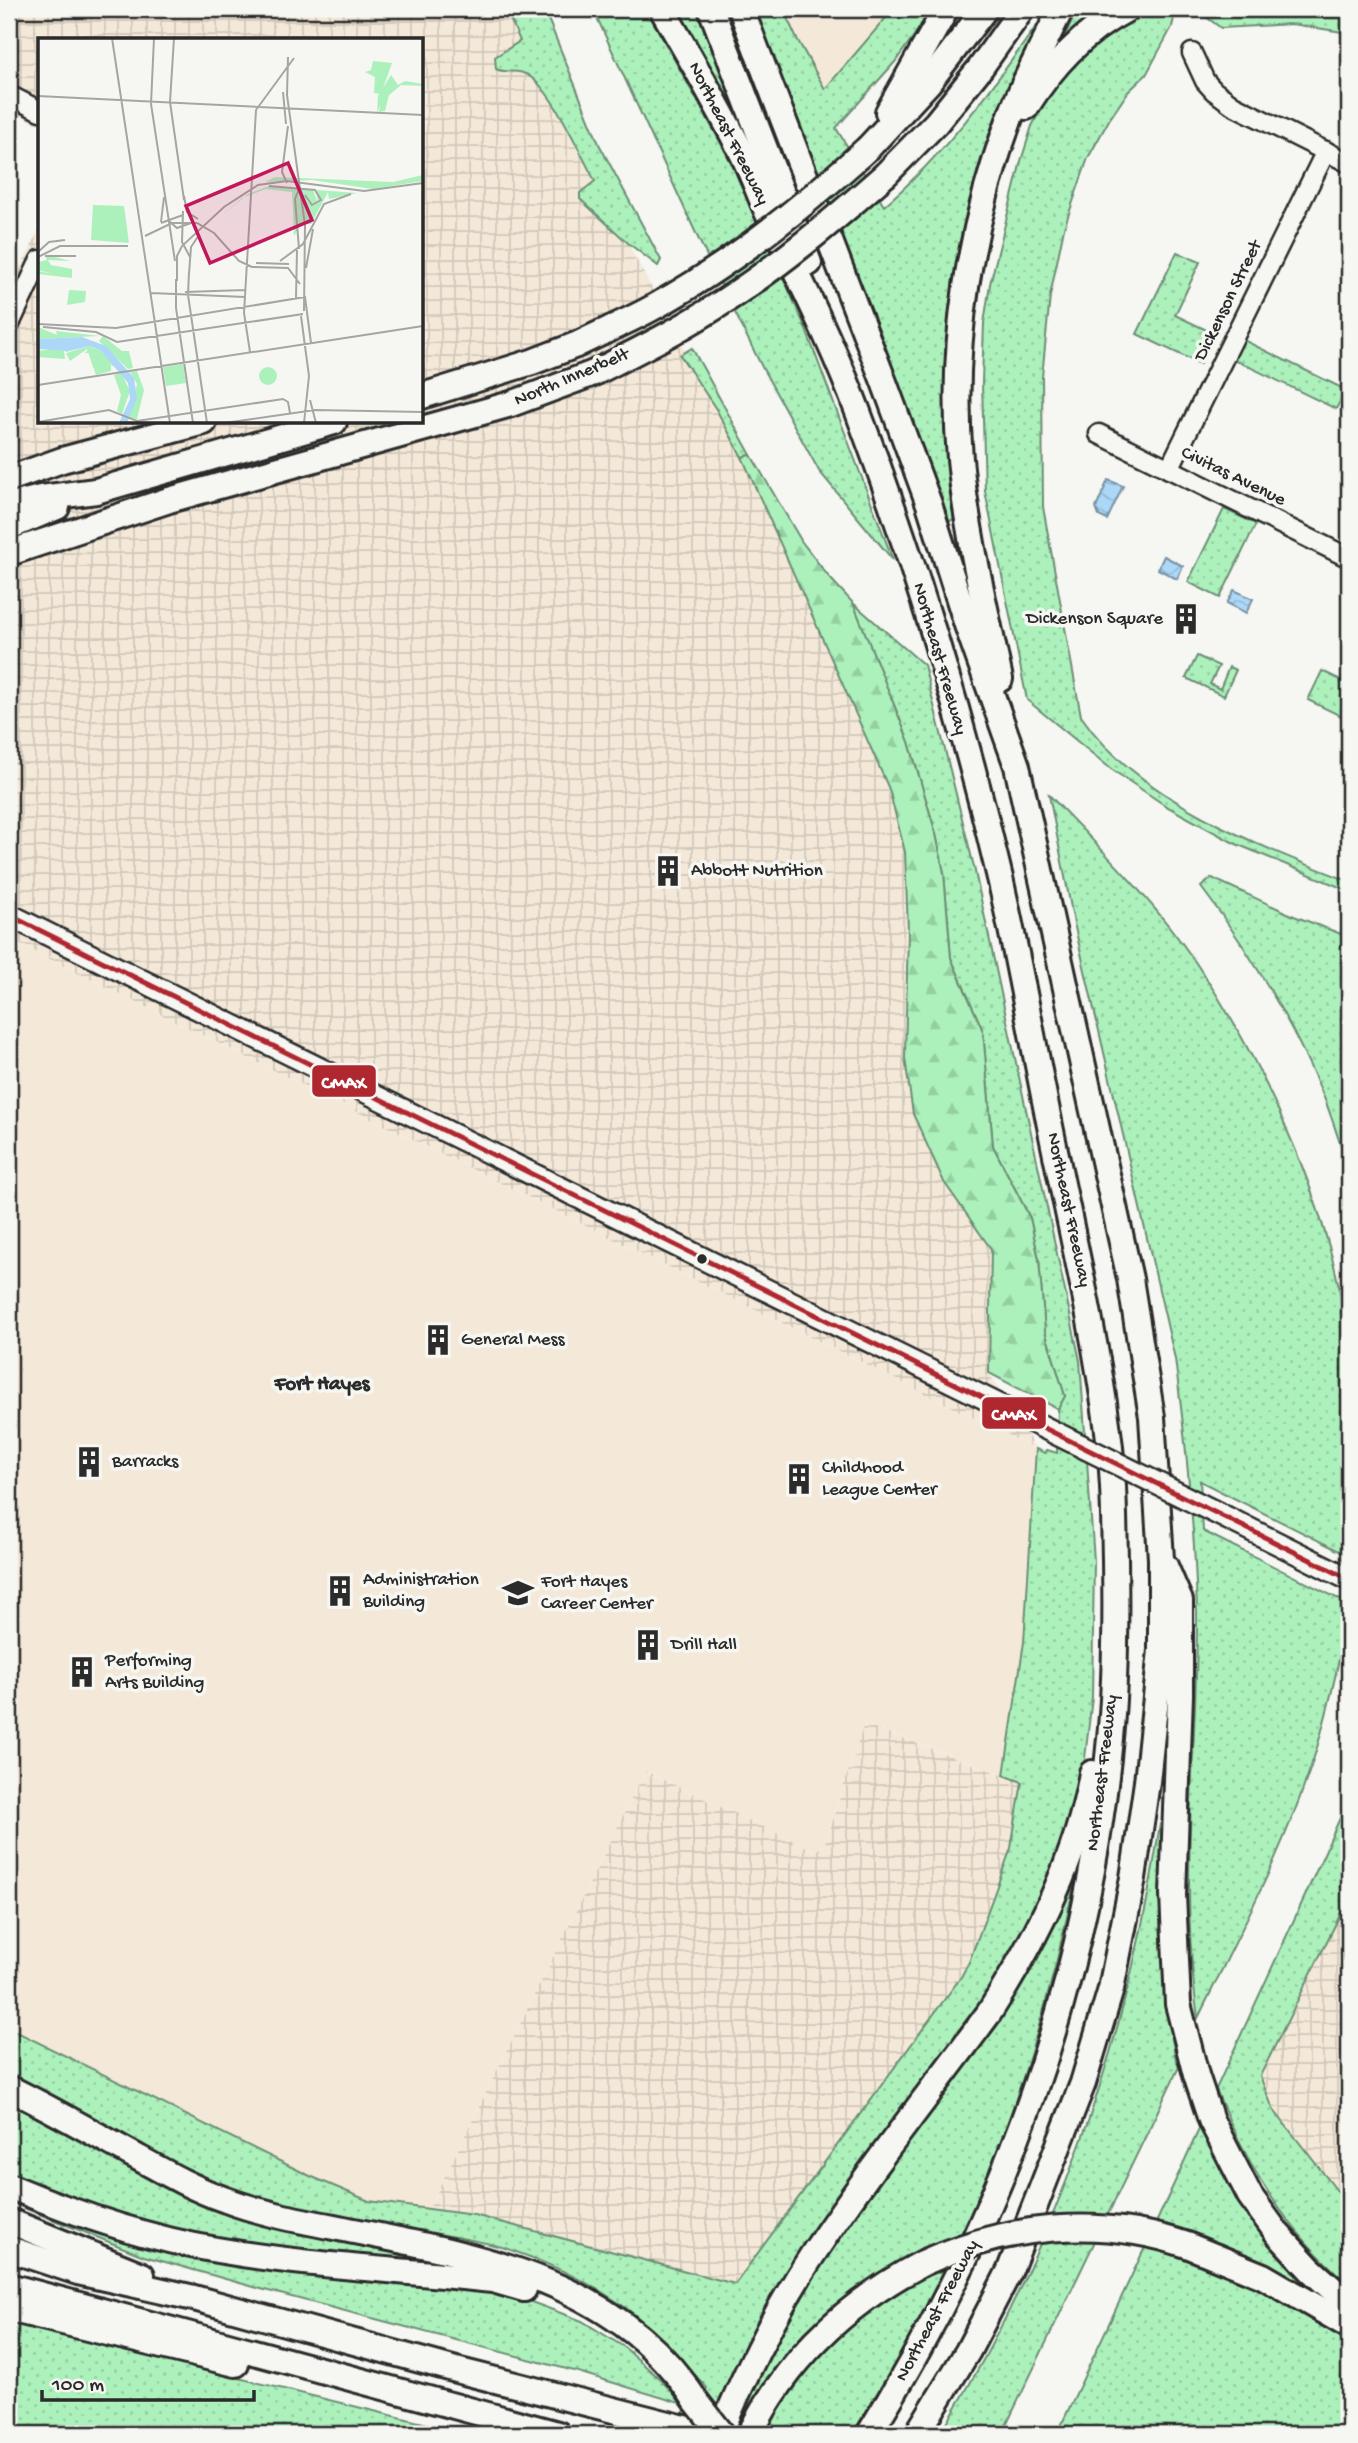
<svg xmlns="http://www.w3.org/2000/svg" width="1358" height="2443" font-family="'Gochi Hand',sans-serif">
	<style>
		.built { fill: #f4e9d9 }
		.industrial { fill: url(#industrial-grid) }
		.grass { fill: url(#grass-dots); stroke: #6c8e74; stroke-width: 2 }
		.forest { fill: url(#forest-firs); stroke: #6c8e74; stroke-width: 2 }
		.water { fill: url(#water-waves); stroke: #7892a5; stroke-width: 2 }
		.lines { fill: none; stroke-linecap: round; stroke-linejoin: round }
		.minor-casing { stroke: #2b2b2b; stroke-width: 23 }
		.major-casing { stroke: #2b2b2b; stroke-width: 26 }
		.highway-casing { stroke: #2b2b2b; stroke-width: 30 }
		.minor { stroke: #f6f6f2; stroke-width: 18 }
		.major { stroke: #f6f6f2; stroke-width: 21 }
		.highway { stroke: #f6f6f2; stroke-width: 24 }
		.major-bridge-casing { stroke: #2b2b2b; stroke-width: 26; stroke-linecap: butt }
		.highway-bridge-casing { stroke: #2b2b2b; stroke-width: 30; stroke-linecap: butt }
		.major-bridge { stroke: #f6f6f2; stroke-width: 21 }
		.highway-bridge { stroke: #f6f6f2; stroke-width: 24 }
		.bus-1-casing { stroke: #f6f6f2; stroke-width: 10 }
		.bus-1 { stroke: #af272f; stroke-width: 5 }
		.bus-dot { fill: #2b2b2b; stroke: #f6f6f2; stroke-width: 2.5 }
		.labels { text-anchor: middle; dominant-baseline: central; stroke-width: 7; stroke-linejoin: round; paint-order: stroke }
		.street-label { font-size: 19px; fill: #2b2b2b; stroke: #f6f6f2 }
		.poi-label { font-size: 19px; fill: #2b2b2b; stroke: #f6f6f2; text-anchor: start }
		.neighbourhood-label { font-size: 21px; font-weight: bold; fill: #2b2b2b; stroke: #f6f6f2 }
		.inset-road { fill: none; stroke: #a5a5a2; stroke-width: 2 }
		.view { fill: #c2185b; fill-opacity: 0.15; stroke: #c2185b; stroke-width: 3.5 }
		.inset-edge { fill: none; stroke: #2b2b2b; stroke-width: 3.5 }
		.line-badge { stroke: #f6f6f2; stroke-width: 2.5 }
		.badge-label { font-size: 19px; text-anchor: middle; font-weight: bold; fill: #fff }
	</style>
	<defs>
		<pattern id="industrial-grid" width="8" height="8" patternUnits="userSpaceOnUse" patternTransform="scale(1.75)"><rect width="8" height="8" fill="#f4e9d9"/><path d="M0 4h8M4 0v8" fill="none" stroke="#d1c8ba"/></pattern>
		<pattern id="grass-dots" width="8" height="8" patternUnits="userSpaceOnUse" patternTransform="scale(1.75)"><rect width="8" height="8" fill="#acf1bc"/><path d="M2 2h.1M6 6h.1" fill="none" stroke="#94cfa2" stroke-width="1.8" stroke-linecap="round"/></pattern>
		<pattern id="forest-firs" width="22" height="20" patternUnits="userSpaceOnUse" patternTransform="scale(1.75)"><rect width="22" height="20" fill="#acf1bc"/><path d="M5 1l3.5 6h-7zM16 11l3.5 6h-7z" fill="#94cfa2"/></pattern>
		<pattern id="water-waves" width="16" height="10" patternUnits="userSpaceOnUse" patternTransform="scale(1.75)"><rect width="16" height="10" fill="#acd7f7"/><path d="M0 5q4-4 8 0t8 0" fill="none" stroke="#94b9d4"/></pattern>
	</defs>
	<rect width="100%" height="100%" fill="#f6f6f2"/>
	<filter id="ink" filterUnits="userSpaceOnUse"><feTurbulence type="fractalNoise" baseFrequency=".0143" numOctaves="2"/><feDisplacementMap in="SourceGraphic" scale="14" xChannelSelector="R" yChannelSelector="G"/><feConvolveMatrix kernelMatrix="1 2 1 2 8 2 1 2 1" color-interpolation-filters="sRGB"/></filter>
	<g filter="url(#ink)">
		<g class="built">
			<polygon points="783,9 890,9 885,19 824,89"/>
			<polygon points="9,939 1036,1449 1024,1642 1004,1775 864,1724 824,1845 815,1851 645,1771 428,2210 369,2201 310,2176 9,2028"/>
		</g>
		<g class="industrial">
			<polygon points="9,9 506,9 520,42 742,457 889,789 905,852 908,931 905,1058 913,1114 944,1182 991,1249 989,1373 1036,1449 9,939 9,292 40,228 40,422 422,422 422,40 40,40 40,125 9,110"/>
			<polygon points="864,1724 1022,1782 1011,1848 969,1962 961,1977 735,2284 474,2215 428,2210 645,1771 815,1851 824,1845"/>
			<polygon points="1349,1897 1349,2206 1273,2109 1260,2076"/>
		</g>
		<g class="grass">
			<path d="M506,9h38l55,135 62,116 -3,6 -30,-23 -48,-44v-6l15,-12c-14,-26 -41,-87 -63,-103 -13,-11 -23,-3 -36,-9l-1,-12 25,-16z"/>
			<polygon points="593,9 646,9 732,163 803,322 893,560 819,471 763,369 699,240"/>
			<polygon points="675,9 700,9 734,95 726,99"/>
			<path d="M755,9h28l13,28 29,52 60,-70 5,-10h43l-38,53 -59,66 48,78c60,-51 105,-113 150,-177h1c-12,26 -24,51 -35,78 -12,27 -20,57 -27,86 -29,109 -37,215 -19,326l-6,3 -59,-165z"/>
			<polygon points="1078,9 1107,9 1068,39 1065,36"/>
			<path d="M1156,9h20l-4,18 -26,48 -18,17 -19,28 -21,38 -24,70 -14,68 -8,81 1,130 38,209c55,82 179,131 268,165v10l-115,-48 -68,-37 -55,-37 -84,-69 -42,-209 -3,-109 2,-59 6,-39 31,-123 11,-35 17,-32 20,-28 25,-22 31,-22z"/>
			<polygon points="1202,9 1349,9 1349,33 1292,24 1221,28 1205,16"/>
			<polygon points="1177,252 1200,262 1175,315 1215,334 1200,364 1137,334"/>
			<polygon points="1235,336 1346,390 1336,409 1225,355"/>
			<polygon points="692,348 751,455 742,457 716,409 680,355"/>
			<polygon points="1224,509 1256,524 1220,598 1188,582"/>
			<path d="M853,603l71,62 50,202 106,494 14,200 -2,136 -8,70 -11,40 -18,55 -32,76 -314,496h-32l8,-25 -5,-6 -102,-31 -317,-83 -117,-33 -135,-54v-6l69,26 432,72 72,27 42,26 36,32 34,37 13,-28c-28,-30 -54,-62 -88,-85 -34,-23 -72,-41 -111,-54 -28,-9 -59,-13 -89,-18 -72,-13 -144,-24 -212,-50l-198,-106v-47l301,148 59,25 105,14 261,69 226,-307 8,-15 42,-114 11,-66 -18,-7 20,-133 12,-193 9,4 2,-3 10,3 1,-44 7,-13 -20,-65 -6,-71 -9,-42 -37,-72 -10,-115 -32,-73 -7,-85 -8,-39 -27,-92z"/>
			<polygon points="1197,656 1219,666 1210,684 1220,689 1229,667 1236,670 1224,696 1186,678"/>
			<polygon points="1322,671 1349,684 1349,720 1308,700"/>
			<path d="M1049,795c51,53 105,106 147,168 72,106 140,258 153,386 2,22 0,46 0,69 0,46 0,92 0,138l-149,-75 3,50 146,73v4c-9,49 -19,98 -34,146 -29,92 -75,178 -117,264 -20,-134 0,-270 -1,-405 -2,-84 -11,-170 -22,-254l-101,-436z"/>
			<path d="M1212,878l82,38 55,21v233c-9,-25 -16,-51 -26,-75 -32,-75 -73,-144 -122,-208z"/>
			<path d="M1349,1791v106l-89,179 13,33 76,97v78c-64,-54 -102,-118 -133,-195l89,-193 35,-78z"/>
			<path d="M1160,1824h6l1,182 8,50 4,11 -177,367h-62c116,-186 188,-394 220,-610z"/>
			<path d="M1070,1874l6,1c-31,154 -81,306 -156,445 -21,39 -45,77 -68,114h-94l51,-76 117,-101 -12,-4c-39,25 -82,50 -112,86 -23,28 -42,65 -63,95h-7l45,-106z"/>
			<polygon points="9,2097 169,2187 477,2266 476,2271 232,2244 122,2219 9,2176"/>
			<polygon points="1200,2127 1237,2199 1261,2233 1305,2280 1301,2285 1222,2244 1156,2223"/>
			<polygon points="1147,2243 1215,2263 1349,2335 1349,2434 1057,2434"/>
			<polygon points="9,2322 468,2434 9,2434"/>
		</g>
		<polygon class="forest" points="751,455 802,542 829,577 853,603 909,742 936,834 944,873 951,958 983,1031 993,1146 1030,1218 1039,1260 1045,1331 1065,1396 1058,1409 989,1373 991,1249 944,1182 913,1114 905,1058 908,931 905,852 889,789 742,457"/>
		<g class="water">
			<polygon points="1108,480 1123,486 1107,520 1099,516 1096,508"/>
			<polygon points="1164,556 1183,566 1177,579 1158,569"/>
			<polygon points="1234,590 1253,599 1246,613 1227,603"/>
		</g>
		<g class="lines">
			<defs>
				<g id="minor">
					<polyline points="1192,53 1205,81 1214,91 1233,105 1349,163"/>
					<polyline points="9,95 40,111"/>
					<polyline points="9,326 40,260"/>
					<polyline points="1099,434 1349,558"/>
					<polyline points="1169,469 1326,151"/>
				</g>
				<g id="major">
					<polyline points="9,915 1043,1427"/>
					<polyline points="1227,1518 1349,1579"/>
				</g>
				<g id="highway">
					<path d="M662,9c28,48 56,96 81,146 11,23 19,47 30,70 31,61 61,123 85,187 57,151 105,308 142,466 18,79 32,159 48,238 21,105 46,209 60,315 6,43 6,85 7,128 1,60 1,120 -5,179 -23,253 -108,481 -241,696"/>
					<polyline points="711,9 809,263"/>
					<polyline points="741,9 884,382 929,504 967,625 1017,766 1130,1279 1152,1417 1161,1559 1161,1650 1147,1782 1133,1878 1111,1989 1083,2083 1009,2272 968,2351 917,2434"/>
					<path d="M1026,107c26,-41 57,-75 101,-98"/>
					<polyline points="888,112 946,9"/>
					<polyline points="869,147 929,82 985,9"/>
					<polyline points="886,174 936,123 981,67 1022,9"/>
					<polyline points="422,396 532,362 576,345"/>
					<polyline points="9,479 62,460 204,422"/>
					<polyline points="9,506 41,498 96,491 334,422"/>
					<polyline points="9,527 57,507"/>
					<polyline points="9,553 169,500 511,404 594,373"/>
					<path d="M1000,679c-15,-73 -33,-145 -40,-220 -10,-116 10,-235 51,-344 14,-37 33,-71 50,-106"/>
					<polyline points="1165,1566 1180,1601 1180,1695 1173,1895 1178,2004 1196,2075 1211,2120 1250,2196 1277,2233 1310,2269 1349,2304"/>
					<path d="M9,2088c43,21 84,45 126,68 29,16 59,33 91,44 35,13 71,20 108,27 134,27 282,49 362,174"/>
					<path d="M9,2186c67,28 136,52 208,64 92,16 185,20 276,30l31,9"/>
					<polyline points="9,2221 142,2275"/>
					<polyline points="1187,2245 1263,2276 1349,2326"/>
					<polyline points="9,2249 78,2272 194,2298 460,2371 708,2434"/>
					<polyline points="9,2286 558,2434"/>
					<polyline points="9,2309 236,2364"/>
					<path d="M720,2434c26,-63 55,-123 93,-180 55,-83 117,-161 176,-241 47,-74 88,-153 103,-240"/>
					<path d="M750,2434c38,-76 98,-132 173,-171"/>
				</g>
			</defs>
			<use href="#minor" class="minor-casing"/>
			<use href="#major" class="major-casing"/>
			<use href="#highway" class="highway-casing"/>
			<use href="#minor" class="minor"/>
			<use href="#major" class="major"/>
			<use href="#highway" class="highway"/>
			<defs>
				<polyline id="major-bridge" points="1043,1427 1227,1518"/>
				<g id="highway-bridge">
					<path d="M576,345c26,-13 53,-24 78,-38 78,-43 149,-100 215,-160"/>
					<path d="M594,373c45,-23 90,-45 132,-73 57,-37 109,-81 160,-126"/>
					<path d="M923,2263c83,-38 177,-48 264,-18"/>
					<polyline points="696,2401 722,2434"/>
				</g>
			</defs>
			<use href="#major-bridge" class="major-bridge-casing"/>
			<use href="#highway-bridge" class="highway-bridge-casing"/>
			<use href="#major-bridge" class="major-bridge"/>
			<use href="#highway-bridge" class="highway-bridge"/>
			<defs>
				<polyline id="bus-1" points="9,915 1349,1579"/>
			</defs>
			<use href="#bus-1" class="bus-1-casing"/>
			<use href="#bus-1" class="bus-1"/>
		</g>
	</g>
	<defs>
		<symbol id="building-bare" viewBox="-9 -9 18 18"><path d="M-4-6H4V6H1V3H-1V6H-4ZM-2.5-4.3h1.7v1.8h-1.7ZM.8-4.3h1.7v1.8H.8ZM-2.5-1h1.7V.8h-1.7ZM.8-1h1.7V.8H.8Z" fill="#2b2b2b" stroke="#f6f6f2" stroke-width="2.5" paint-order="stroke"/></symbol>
		<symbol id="school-bare" viewBox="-9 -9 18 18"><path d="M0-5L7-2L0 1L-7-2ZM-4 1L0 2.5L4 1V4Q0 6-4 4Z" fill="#2b2b2b" stroke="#f6f6f2" stroke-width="2.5" paint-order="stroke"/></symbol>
	</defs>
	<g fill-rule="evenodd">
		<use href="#building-bare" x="1164" y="597" width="44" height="44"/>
		<use href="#building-bare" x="646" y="849" width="44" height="44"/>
		<use href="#building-bare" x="416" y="1318" width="44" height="44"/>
		<use href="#building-bare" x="67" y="1440" width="44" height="44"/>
		<use href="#building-bare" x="777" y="1457" width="44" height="44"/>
		<use href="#building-bare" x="318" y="1569" width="44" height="44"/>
		<use href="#school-bare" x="496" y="1571" width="44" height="44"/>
		<use href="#building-bare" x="626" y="1623" width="44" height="44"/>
		<use href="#building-bare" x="60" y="1650" width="44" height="44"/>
	</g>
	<circle class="bus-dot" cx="702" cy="1259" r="6"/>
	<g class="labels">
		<g class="street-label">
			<text transform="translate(728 134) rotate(63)">Northeast Freeway</text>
			<text transform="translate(1229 301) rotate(-64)">Dickenson Street</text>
			<text transform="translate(572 378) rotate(-23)">North Innerbelt</text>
			<text transform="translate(1233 477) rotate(26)">Civitas Avenue</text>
			<text transform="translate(939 659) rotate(74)">Northeast Freeway</text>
			<text transform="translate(1068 1210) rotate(78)">Northeast Freeway</text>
			<text transform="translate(1103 1773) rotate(-83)">Northeast Freeway</text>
			<text transform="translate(938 2311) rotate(-62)">Northeast Freeway</text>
		</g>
		<g class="poi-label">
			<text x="1163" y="619" text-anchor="end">Dickenson Square</text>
			<text x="691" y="871">Abbott Nutrition</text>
			<text x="461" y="1340">General Mess</text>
			<text x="112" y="1462">Barracks</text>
			<text x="822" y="1468">Childhood<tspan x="822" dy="22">League Center</tspan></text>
			<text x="363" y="1580">Administration<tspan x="363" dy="22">Building</tspan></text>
			<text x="541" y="1582">Fort Hayes<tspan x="541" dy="22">Career Center</tspan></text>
			<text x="671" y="1645">Drill Hall</text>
			<text x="105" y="1661">Performing<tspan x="105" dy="22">Arts Building</tspan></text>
		</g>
		<g class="neighbourhood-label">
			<text x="322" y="1385">Fort Hayes</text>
		</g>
	</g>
	<g transform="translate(38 38)">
		<rect width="385" height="385" fill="#f6f6f2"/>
		<path d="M353,37l7,10 7,-4 18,3v2l-22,-1 -12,10 -4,16 -6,1 1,-7 -3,9 1,-18zM385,137v6l-50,8 -61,-9 -47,2 10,-5 118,5zM231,148l44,4 5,14 -2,-14 41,3 -28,6 -1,-7 -17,32h-10l-7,12 -2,-44 -26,-3 -24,9 -22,19 28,-23zM6,216l26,7 -22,-1 3,5 21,4v9l-34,-4v-3l16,3 -16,-4v-8l9,-2zM52,308l21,16v9l-15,4 -9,-26 -17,12 -4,-8h4l-6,-2 1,8 -27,-2v-6l26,-4 5,5z" fill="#acf1bc"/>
		<path d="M335,23l19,2 -11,31 -7,-1 1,-16 -10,-5 6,-2z" fill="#acf1bc"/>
		<path d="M55,167l31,1 5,37 -38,-3zM0,289l19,8 -1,-4 44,5 -60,3zM65,298l19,15h7l4,17 -5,1 -29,-28zM53,309l10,4 18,19 -19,-13 1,8h-9l-1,-12h-6zM145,326l3,19 -20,3 -3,-19zM221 338a9 9 0 1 1 18 0a9 9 0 1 1-18 0ZM99,333l7,19 -7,29 -8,-1 8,-34 -7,-12zM83,335l9,18 -8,23 -5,-3 4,-16 -7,-20z" fill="#acf1bc"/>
		<path d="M31,252l17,1 -1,11 -18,3z" fill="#acf1bc"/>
		<path d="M44,299l24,9 28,32 3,20 -10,25h-8l11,-24 -2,-16 -27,-32 -11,-5 -21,5 -31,-2v-10z" fill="#acd7f7"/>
		<path class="inset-road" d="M74,0l58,385M116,0l-3,66 24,157M136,0l-4,64 14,98M250,19l-1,38 18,130 -1,86M245,54l3,32M0,58l385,19M249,145l-5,-11 6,-46M231,148l46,4 6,10 -9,5 -7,-10M261,151l-4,10 4,50M146,158l3,16 11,7M145,173l-1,31 8,15M131,183l8,7 14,-5M123,184l3,-25M123,185l22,-8M107,198l27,-13h25l17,10 25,28 13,6 36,1 12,16M0,214l11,-10 16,-2M7,218h31M0,219l22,-11h68M242,223l23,-17 21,-40 27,-10M218,225l33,1M268,230l7,-39M151,234l-1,23 19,128M151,236l2,-27 8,-12M138,241v29l17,115M139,243v-25l5,-10 42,-39 34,-22 29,-4 77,10 59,-8M147,254l60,-2M113,255l94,4M258,260l1,-48M263,278l8,60 -5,47M0,286l78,4 189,-31 6,46M5,289l53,5 21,10 186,-28M212,314l-6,-39 12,-203 38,-52M0,347l385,-59M272,362l6,23M0,384l71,-12 28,11 146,-22 5,3 2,11M186,385l91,-13 108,2"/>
		<path class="view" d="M250,125l24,57 -102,43 -24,-57z"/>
		<rect width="385" height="385" class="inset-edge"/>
	</g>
	<g class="line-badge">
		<rect x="311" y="1064" width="66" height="34" rx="7" fill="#af272f"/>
		<rect x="981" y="1396" width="66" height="34" rx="7" fill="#af272f"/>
	</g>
	<g class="badge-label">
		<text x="344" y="1088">CMAX</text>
		<text x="1014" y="1420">CMAX</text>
	</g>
	<rect width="1358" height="2443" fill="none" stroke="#f6f6f2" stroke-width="35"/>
	<rect x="18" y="18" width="1323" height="2408" fill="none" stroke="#2b2b2b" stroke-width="2.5" filter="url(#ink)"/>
	<path d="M42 2390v10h212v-10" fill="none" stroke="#2b2b2b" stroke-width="3.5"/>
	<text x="52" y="2390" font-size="21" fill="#2b2b2b" stroke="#f6f6f2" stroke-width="5" paint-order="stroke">100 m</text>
</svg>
